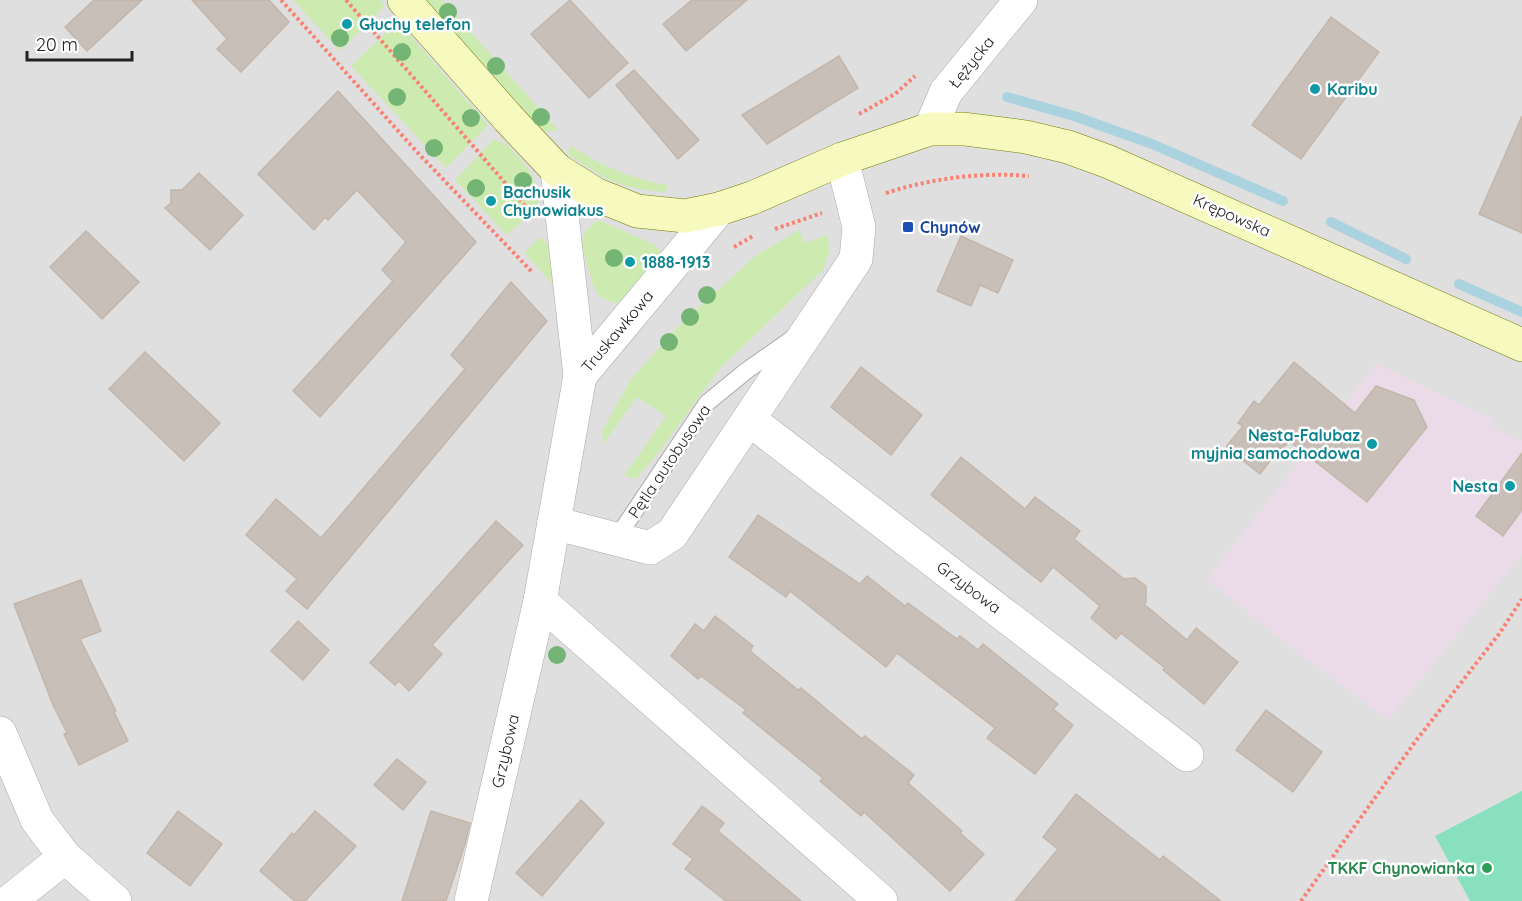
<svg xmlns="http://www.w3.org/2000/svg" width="1522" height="901" font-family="Quicksand,sans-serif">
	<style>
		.residential { fill: #e0dfdf }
		.industrial { fill: #ebdbe8 }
		.grass { fill: #cdebb0 }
		.pitch { fill: #88e0be }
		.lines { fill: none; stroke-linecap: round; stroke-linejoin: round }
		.stream { stroke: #aad3df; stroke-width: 10 }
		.building { fill: #c7bfb8; stroke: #c4b6ab; stroke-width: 1.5 }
		.lane-casing { stroke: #a9a9a9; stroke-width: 18 }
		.street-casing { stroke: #a9a9a9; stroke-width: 34 }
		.secondary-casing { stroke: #707d05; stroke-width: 34 }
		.path { stroke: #fa8072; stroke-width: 4; stroke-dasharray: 3 3; stroke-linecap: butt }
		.lane { stroke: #fff; stroke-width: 16 }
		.street { stroke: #fff; stroke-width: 33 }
		.secondary { stroke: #f7fabf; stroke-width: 33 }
		.tree { fill: #74b475 }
		.culture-dot { fill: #0f9aa8; stroke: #fff; stroke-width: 2 }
		.transit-dot { fill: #1a4fb4; stroke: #fff; stroke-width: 2 }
		.leisure-dot { fill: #2e9e5b; stroke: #fff; stroke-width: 2 }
		.labels { text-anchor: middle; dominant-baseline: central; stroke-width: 5; stroke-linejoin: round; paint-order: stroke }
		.culture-label { font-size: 16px; font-weight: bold; fill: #0d838f; stroke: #fff; text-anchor: start }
		.street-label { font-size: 16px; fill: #222; stroke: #fff }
		.transit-label { font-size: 16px; font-weight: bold; fill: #164399; stroke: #fff; text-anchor: start }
		.leisure-label { font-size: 16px; font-weight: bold; fill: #27864d; stroke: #fff; text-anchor: end }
	</style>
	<rect width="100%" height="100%" fill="#f2efe9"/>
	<rect class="residential" x="0" y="0" width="1522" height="901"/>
	<polygon class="industrial" points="1376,364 1493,420 1492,427 1522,441 1522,554 1388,720 1290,647 1207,579"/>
	<g class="grass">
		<polygon points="293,0 380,0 385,6 340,51"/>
		<polygon points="426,0 442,0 558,130 540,132"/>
		<polygon points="398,22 488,125 446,168 351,66"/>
		<path d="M493,140c3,1 7,1 9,2 13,6 42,45 37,59 -5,14 -22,24 -32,34l-52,-55z"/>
		<path d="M571,146c32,21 58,32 96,39l-1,7c-43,-2 -65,-14 -99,-39z"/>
		<path d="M596,221h5l54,24 5,5c0,15 -28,39 -39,51l-7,2 -14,-6 -6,-9 -13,-44 4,-12z"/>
		<polygon points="799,230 804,243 828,235 829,253 823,270 720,368 662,448 636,479 624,476 666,416 637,397 604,443 602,431 631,379 677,328 754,257"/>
		<polygon points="539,237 549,245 558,291 525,253"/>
	</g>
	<polygon class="pitch" points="1522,791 1522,901 1470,901 1435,836"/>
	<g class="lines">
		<g class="stream">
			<polyline points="1007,97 1074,116 1152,144 1283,201"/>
			<polyline points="1331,222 1406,259"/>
			<polyline points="1459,284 1522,312"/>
		</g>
	</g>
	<g class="building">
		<polygon points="94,0 142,0 87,51 65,27"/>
		<polygon points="192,0 269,0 289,22 241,72 217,49 227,39"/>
		<polygon points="570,0 628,63 589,98 531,34"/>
		<polygon points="692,0 747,0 686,51 663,24"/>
		<polygon points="1331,17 1379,52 1301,159 1252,125"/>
		<polygon points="839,56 858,88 767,144 742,115"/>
		<polygon points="634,70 699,140 678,159 616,85"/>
		<polygon points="338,91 476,242 320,417 293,391 393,281 382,270 406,242 357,190 328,220 325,217 314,230 258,174"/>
		<polygon points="1522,116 1522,233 1479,214"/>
		<polygon points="199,173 243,215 210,250 165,208 171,203 171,190 182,190"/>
		<polygon points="86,231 139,282 102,319 50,267"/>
		<polygon points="961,236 1013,260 998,293 980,285 971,306 937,291"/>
		<polygon points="511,282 547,321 307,609 286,591 297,579 246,535 276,499 321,538 465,369 451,355"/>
		<polygon points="145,352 220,423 184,461 109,389"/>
		<polygon points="1294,362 1355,413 1376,386 1414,400 1427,427 1367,502 1289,441 1278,455 1276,453 1260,474 1226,447 1243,426 1238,423 1254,401 1259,405"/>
		<polygon points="861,367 922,415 891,455 831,407"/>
		<polygon points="1522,453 1522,510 1503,536 1476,516"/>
		<polygon points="961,457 1025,509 1035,497 1080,531 1074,539 1124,579 1135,578 1146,586 1146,602 1144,604 1187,640 1196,628 1238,662 1204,704 1163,670 1165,668 1121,633 1116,639 1091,618 1100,606 1053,567 1041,582 931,495"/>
		<polygon points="758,515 860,584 867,576 905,606 908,603 957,639 960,636 978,650 983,644 1058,704 1053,709 1073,725 1035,774 987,738 995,728 897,653 886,667 790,591 786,597 729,557"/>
		<polygon points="496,521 523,545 432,645 442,654 409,691 399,681 395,685 370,663"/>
		<polygon points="81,580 101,631 80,639 116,711 114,712 128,741 79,765 64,734 67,733 53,705 14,604"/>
		<polygon points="715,616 753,646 750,651 798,690 801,688 862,739 865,736 914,775 908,783 962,831 960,833 984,854 950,891 864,812 861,816 820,781 823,778 743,713 746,710 701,676 698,679 671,656 695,624 704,631"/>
		<polygon points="298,621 329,650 303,680 271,651"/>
		<polygon points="1266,710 1322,752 1293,792 1236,750"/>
		<polygon points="397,759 426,782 403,810 374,785"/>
		<polygon points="1076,794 1160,860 1163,856 1221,901 1015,901 1058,849 1043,837"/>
		<polygon points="581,800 604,823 542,896 516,873"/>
		<polygon points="702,806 724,823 718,831 801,901 726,901 685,869 693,859 673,844"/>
		<polygon points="178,811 222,844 190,886 147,853"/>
		<polygon points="315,811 356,846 305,901 295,901 260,871 292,833 294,835"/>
		<polygon points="431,811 470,823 465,844 446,901 402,901"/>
	</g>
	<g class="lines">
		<defs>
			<polyline id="lane" points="616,539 707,403 746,371 793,338"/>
			<g id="street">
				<polyline points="930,129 946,92 1021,0"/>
				<polyline points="580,376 719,209"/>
				<polyline points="750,420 1187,755"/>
				<polyline points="554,523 650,548 672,534 856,259 859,227 842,159"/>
				<polyline points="540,601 881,901"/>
				<polyline points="0,733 37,820 65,857 115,901"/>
				<polyline points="10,901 65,857"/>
				<polyline points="471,901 540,601 580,376 557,170"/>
			</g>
			<polyline id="secondary" points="404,0 508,118 557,170 595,194 637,211 685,216 719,209 752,198 842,159 930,129 964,129 1026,137 1068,147 1109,162 1522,345"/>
		</defs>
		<use href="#lane" class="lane-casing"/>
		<use href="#street" class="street-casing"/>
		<use href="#secondary" class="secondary-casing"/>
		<g class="path">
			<polyline points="281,0 417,152 533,273"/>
			<polyline points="346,0 527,208"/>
			<polyline points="859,114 895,94 915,76"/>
			<path d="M886,193c47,-15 95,-21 143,-17"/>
			<polyline points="775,229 822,213"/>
			<polyline points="734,247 753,236"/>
			<polyline points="1301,901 1415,742 1499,634 1522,599"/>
		</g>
		<use href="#lane" class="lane"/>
		<use href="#street" class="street"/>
		<use href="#secondary" class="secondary"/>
	</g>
	<g class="tree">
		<circle cx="448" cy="12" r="9"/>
		<circle cx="340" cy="38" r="9"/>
		<circle cx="402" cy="52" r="9"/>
		<circle cx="496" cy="66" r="9"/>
		<circle cx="397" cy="97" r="9"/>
		<circle cx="541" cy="117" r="9"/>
		<circle cx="471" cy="118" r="9"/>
		<circle cx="434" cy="148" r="9"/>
		<circle cx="523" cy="181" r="9"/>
		<circle cx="476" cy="188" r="9"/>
		<circle cx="614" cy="258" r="9"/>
		<circle cx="707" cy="295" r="9"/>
		<circle cx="690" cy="317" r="9"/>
		<circle cx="669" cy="342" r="9"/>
		<circle cx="557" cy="655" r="9"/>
	</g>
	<g class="culture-dot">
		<circle cx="347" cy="24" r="6"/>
		<circle cx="1315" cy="89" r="6"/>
		<circle cx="491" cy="201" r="6"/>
		<circle cx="630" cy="262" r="6"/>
		<circle cx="1372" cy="444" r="6"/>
		<circle cx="1510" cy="486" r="6"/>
	</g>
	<rect class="transit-dot" x="902" y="221" width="12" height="12" rx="3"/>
	<circle class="leisure-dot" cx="1487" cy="868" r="6"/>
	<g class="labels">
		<g class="culture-label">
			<text x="359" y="24">Głuchy telefon</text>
			<text x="1327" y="89">Karibu</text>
			<text x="503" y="192">Bachusik<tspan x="503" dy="18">Chynowiakus</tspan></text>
			<text x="642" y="262">1888-1913</text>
			<text x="1360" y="435" text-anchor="end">Nesta-Falubaz<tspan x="1360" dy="18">myjnia samochodowa</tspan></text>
			<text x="1498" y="486" text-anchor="end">Nesta</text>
		</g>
		<g class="street-label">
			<text transform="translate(971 62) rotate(-51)">Łężycka</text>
			<text transform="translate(1232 215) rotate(24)">Krępowska</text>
			<text transform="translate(617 331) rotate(-50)">Truskawkowa</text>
			<text transform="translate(669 461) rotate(-56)">Pętla autobusowa</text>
			<text transform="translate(969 587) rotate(37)">Grzybowa</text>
			<text transform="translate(505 751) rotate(-77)">Grzybowa</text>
		</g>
		<g class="transit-label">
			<text x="920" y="227">Chynów</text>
		</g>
		<g class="leisure-label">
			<text x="1475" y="868">TKKF Chynowianka</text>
		</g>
	</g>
	<path d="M27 51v9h105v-9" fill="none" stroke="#222222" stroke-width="3"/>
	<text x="36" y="51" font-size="18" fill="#222222" stroke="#ffffff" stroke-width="4.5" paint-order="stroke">20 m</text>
</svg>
